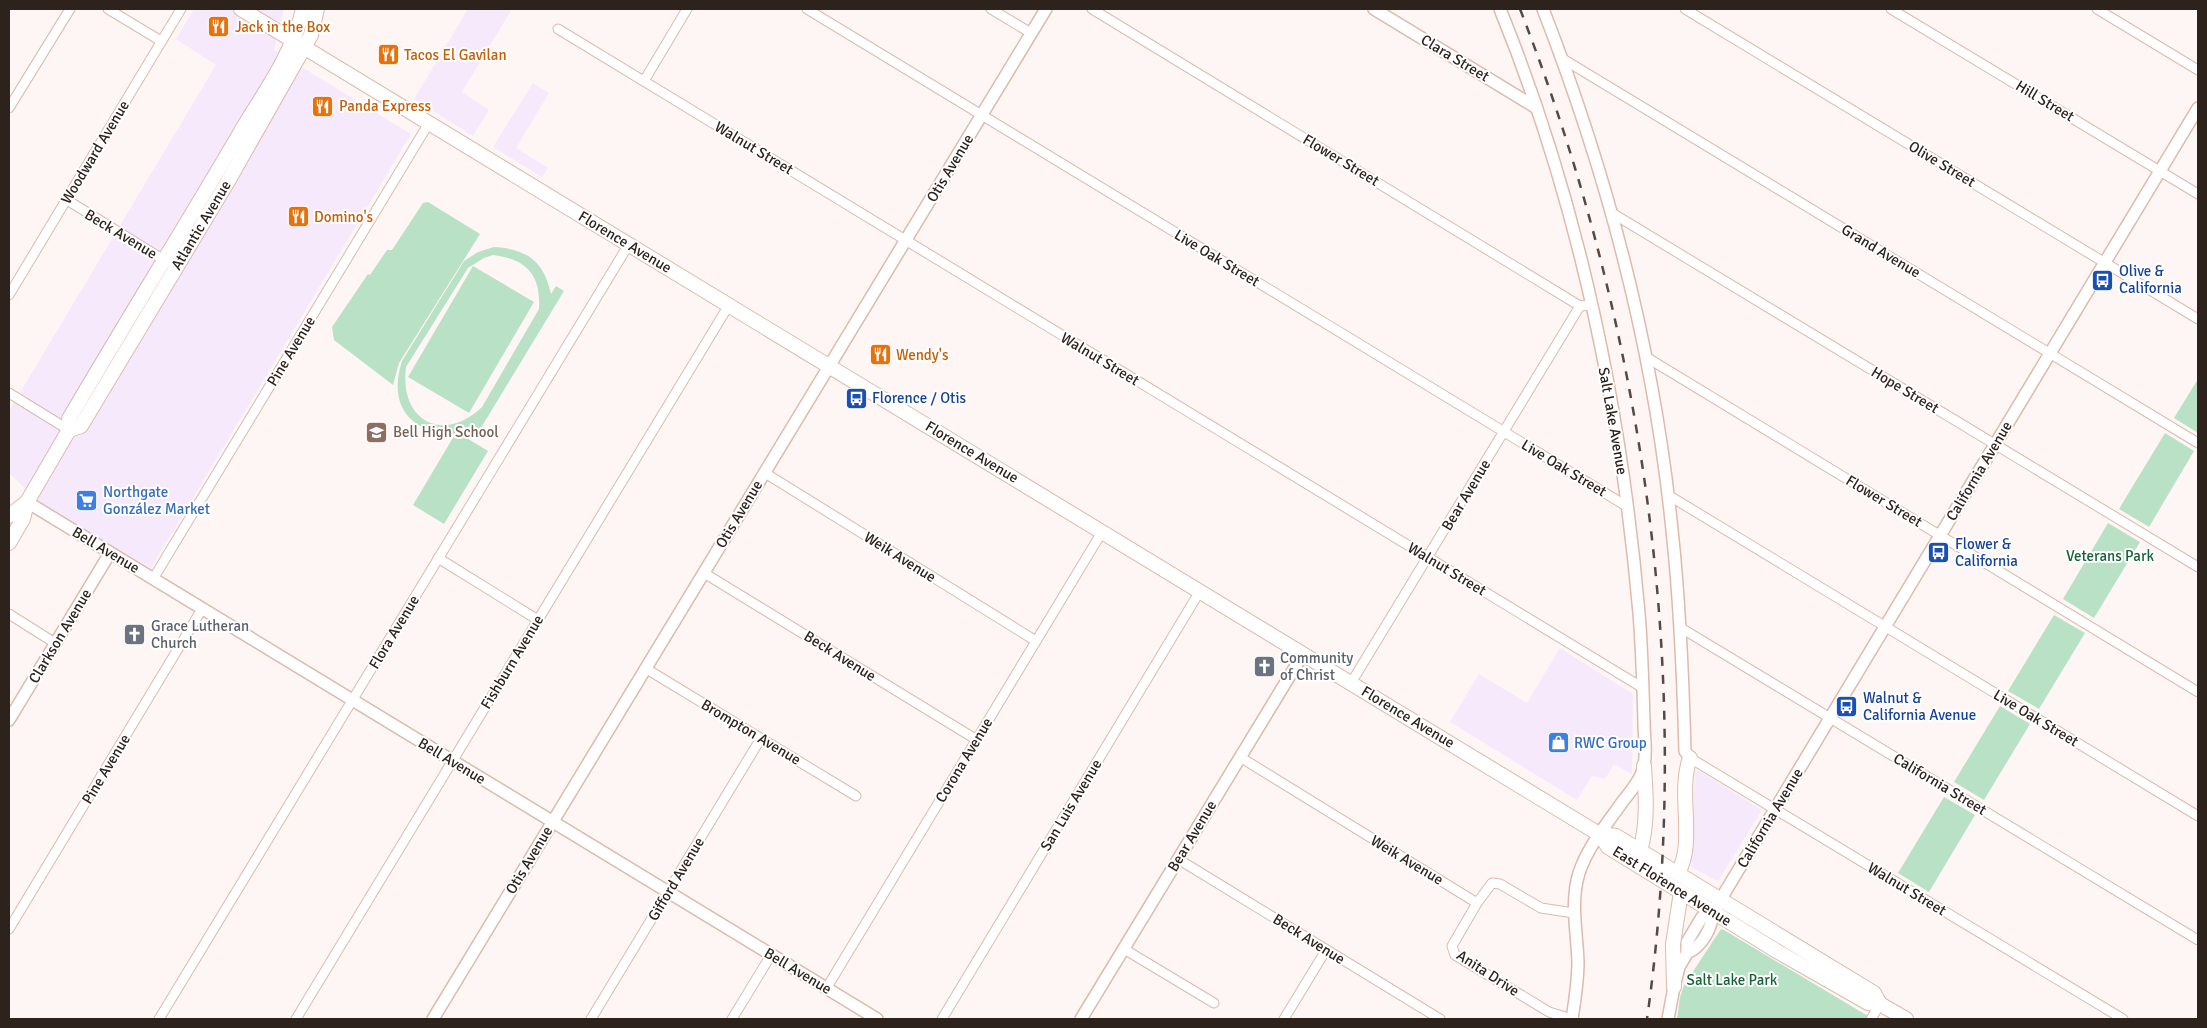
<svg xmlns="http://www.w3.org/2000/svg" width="2207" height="1028" font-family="Signika,sans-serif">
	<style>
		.commercial { fill: #f6e9fc }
		.green { fill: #b9e1c5; fill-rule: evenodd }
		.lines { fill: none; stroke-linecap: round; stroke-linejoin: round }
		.minor-casing { stroke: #ddbaad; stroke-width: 11 }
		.tertiary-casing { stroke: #ddbaad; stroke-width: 14 }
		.primary-casing { stroke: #ddbaad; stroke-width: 16 }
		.minor { stroke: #fff; stroke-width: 9 }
		.tertiary { stroke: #fff; stroke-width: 11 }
		.primary { stroke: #fff; stroke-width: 14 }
		.rail { stroke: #544944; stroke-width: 2.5; stroke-dasharray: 9 9; stroke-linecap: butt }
		.labels { text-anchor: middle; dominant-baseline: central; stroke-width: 4; stroke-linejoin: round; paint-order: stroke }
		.food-label { font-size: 15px; fill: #c56008; stroke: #fff; text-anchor: start }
		.street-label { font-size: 15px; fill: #2e221d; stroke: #fff }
		.transit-label { font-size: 15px; fill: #164399; stroke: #fff; text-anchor: start }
		.education-label { font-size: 15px; fill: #785e54; stroke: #fff; text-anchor: start }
		.shop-label { font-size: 15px; fill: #366cbe; stroke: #fff; text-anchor: start }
		.park-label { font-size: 15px; fill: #156138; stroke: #fff }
		.worship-label { font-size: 15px; fill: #5b616d; stroke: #fff; text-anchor: start }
	</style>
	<rect width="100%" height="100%" fill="#fef6f4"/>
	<g class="commercial">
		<polygon points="194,9 284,9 274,50 411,134 151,568 41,504 9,473 9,411 216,65 176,39"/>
		<polygon points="468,9 512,9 462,92 489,110 473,136 414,99"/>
		<polygon points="533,83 549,93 516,148 548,168 542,177 493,147"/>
		<polygon points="1560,648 1633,694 1632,774 1614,764 1605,779 1592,776 1577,800 1450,722 1479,674 1527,703"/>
		<polygon points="1698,770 1762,810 1718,881 1691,867 1695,773"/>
	</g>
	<g class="green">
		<polygon points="428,202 480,234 399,363 393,385 334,340 332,327 368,274 370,275 387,250 392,250 423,203"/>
		<path d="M494,247c33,2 50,14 57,47l5,-8 8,5 -88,145 -10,-5 -6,3 28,17 -44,73 -31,-19 41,-69 4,-2c-46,1 -71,-27 -56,-73l62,-100 14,-9zM493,255c34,4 48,20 46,54l-57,98c-40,38 -83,13 -76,-40l62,-99 16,-10z"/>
		<polygon points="473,266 534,302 469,413 408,377"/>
		<polygon points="2198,379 2198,433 2174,418"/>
		<polygon points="2165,433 2194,451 2149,527 2119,509"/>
		<polygon points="2108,523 2140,542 2094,618 2063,599"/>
		<polygon points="2054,615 2085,633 2039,709 2008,691"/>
		<polygon points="2000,706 2030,724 1984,800 1954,782"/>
		<polygon points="1944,797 1975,815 1929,892 1898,873"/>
		<polygon points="1721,929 1724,930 1873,1019 1677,1019 1680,997 1684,985"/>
	</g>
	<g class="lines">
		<defs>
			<g id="minor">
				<polyline points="108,9 161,41"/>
				<polyline points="807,9 1628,507"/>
				<polyline points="991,9 1031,33"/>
				<polyline points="1092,9 1580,306 1591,305"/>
				<polyline points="1685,9 2198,319"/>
				<polyline points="1891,9 2198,194"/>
				<polyline points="2097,9 2198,70"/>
				<polyline points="558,29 1643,688"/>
				<polyline points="1563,59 2198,443"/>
				<polyline points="644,81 687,9"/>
				<polyline points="9,108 70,9"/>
				<polyline points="67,200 167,262"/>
				<polyline points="1612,213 2198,567"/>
				<polyline points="9,295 181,9"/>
				<polyline points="1646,357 2198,692"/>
				<polyline points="9,393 69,430"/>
				<polyline points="765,473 1036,641"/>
				<polyline points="1668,495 2198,816"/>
				<polyline points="438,558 538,620"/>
				<polyline points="704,573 977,740"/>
				<polyline points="153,579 429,123"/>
				<polyline points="9,614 55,643"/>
				<polyline points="1681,628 2198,940"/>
				<polyline points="645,668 856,796"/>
				<polyline points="1351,683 1580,306"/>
				<polyline points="1240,757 1477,903 1492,883 1500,884 1541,908 1574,913"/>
				<polyline points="1690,758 2123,1019"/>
				<polyline points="1178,859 1440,1019"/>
				<polyline points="1477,903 1452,946 1455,955 1549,1012 1572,1019"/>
				<polyline points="9,929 202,609"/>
				<polyline points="1124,949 1214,1003"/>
				<polyline points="826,989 1102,532"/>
				<polyline points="159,1019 629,244"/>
				<polyline points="296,1019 729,305"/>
				<polyline points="591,1019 761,738"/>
				<polyline points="732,1019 771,955"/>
				<polyline points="942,1019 1200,591"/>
				<polyline points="1284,1019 1326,950"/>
				<polyline points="1871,1019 1880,1004"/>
			</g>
			<g id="tertiary">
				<polyline points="1374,9 1535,107"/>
				<path d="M1500,9c78,192 121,398 139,604 3,36 4,73 5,110 0,13 3,29 0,42 -2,13 -13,26 -21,36 -16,23 -35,45 -44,72 -9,29 -2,59 -1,89 0,19 -3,38 -6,57"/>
				<path d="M1543,9c65,167 111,342 129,521 8,73 11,147 13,221l5,7"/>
				<polyline points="27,502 877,1019"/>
				<polyline points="9,720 110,553"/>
				<path d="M1687,953c15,-6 25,-25 26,-41l485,-804"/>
				<polyline points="433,1019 1046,9"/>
				<polyline points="1081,1019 1303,654"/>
				<polyline points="1668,1019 1674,987 1679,967 1687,953 1687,942 1702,917 1713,912"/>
			</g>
			<g id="primary">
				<polyline points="241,9 1594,831 1600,834 1616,836 1874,993 1880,1004"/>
				<polyline points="69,430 81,426 227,183 311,35 317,9"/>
				<polyline points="9,516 27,502"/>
				<path d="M9,543l14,-24 4,-17 42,-72v-11c56,-96 115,-190 171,-286 23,-39 53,-79 63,-124"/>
				<polyline points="1600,834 1608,847 1775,950 1868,1003 1880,1004 1906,1019"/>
				<path d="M1640,851c8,-27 6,-57 4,-85"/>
				<path d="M1678,873c18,-32 -1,-80 12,-115"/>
				<polyline points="1674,987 1673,944 1681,892"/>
			</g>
		</defs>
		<use href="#minor" class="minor-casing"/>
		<use href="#tertiary" class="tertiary-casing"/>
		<use href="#primary" class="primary-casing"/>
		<use href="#minor" class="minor"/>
		<use href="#tertiary" class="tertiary"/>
		<use href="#primary" class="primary"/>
		<path class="rail" d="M1520,9c124,318 175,671 127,1010"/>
	</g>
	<defs>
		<symbol id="restaurant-square" viewBox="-11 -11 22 22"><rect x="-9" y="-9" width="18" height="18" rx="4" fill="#e8710a" stroke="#fff"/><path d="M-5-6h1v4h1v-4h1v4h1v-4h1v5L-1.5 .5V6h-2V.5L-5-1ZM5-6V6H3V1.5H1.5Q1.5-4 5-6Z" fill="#fff"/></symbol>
		<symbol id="bus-square" viewBox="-11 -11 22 22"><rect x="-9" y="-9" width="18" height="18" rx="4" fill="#1a4fb4" stroke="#fff"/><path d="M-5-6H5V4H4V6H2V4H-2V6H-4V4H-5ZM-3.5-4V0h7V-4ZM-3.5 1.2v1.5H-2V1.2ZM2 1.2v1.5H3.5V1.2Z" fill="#fff"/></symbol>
		<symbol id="school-square" viewBox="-11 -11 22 22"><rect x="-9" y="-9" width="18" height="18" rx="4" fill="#8d6e63" stroke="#fff"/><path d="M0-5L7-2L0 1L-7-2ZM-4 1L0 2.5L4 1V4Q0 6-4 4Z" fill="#fff"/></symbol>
		<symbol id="supermarket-square" viewBox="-11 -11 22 22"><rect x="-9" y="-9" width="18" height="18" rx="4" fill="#3f7fe0" stroke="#fff"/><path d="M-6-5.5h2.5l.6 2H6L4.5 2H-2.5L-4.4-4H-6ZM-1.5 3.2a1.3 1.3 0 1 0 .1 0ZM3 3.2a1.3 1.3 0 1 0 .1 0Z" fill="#fff"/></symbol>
		<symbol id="church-square" viewBox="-11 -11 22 22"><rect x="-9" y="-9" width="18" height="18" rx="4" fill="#6b7280" stroke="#fff"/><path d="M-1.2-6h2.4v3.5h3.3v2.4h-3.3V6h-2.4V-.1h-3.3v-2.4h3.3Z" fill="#fff"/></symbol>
		<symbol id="shop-square" viewBox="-11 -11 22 22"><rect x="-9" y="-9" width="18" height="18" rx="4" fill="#3f7fe0" stroke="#fff"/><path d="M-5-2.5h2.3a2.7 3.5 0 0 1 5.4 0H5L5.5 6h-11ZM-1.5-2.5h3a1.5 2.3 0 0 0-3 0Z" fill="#fff"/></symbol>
	</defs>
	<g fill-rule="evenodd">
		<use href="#restaurant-square" x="206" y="14" width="25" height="25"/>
		<use href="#restaurant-square" x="376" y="42" width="25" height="25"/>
		<use href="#restaurant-square" x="310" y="94" width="25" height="25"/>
		<use href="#restaurant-square" x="286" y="204" width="25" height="25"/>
		<use href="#bus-square" x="2090" y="268" width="25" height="25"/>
		<use href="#restaurant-square" x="868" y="342" width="25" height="25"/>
		<use href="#bus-square" x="844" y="386" width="25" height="25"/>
		<use href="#school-square" x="364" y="420" width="25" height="25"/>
		<use href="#supermarket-square" x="74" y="488" width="25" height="25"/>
		<use href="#bus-square" x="1926" y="540" width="25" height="25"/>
		<use href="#church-square" x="122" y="622" width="25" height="25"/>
		<use href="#church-square" x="1252" y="654" width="25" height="25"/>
		<use href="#bus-square" x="1834" y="694" width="25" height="25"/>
		<use href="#shop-square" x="1546" y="730" width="25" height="25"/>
	</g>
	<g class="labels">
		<g class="food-label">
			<text x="235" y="27">Jack in the Box</text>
			<text x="404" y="55">Tacos El Gavilan</text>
			<text x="339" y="106">Panda Express</text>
			<text x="314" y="217">Domino's</text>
			<text x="896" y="355">Wendy's</text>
		</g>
		<g class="street-label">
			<text transform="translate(1455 58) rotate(31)">Clara Street</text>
			<text transform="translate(2045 101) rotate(31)">Hill Street</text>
			<text transform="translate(754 148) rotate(31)">Walnut Street</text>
			<text transform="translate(95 152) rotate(-59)">Woodward Avenue</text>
			<text transform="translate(1341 160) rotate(31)">Flower Street</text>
			<text transform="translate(1942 164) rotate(31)">Olive Street</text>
			<text transform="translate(950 168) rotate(-59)">Otis Avenue</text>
			<text transform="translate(201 225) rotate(-59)">Atlantic Avenue</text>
			<text transform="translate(121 234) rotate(31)">Beck Avenue</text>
			<text transform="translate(625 242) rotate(31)">Florence Avenue</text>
			<text transform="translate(1881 251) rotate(31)">Grand Avenue</text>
			<text transform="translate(1217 258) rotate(31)">Live Oak Street</text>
			<text transform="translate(291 351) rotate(-59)">Pine Avenue</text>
			<text transform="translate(1100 359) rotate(31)">Walnut Street</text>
			<text transform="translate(1905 390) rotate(31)">Hope Street</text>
			<text transform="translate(1613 421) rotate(80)">Salt Lake Avenue</text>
			<text transform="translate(972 452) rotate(31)">Florence Avenue</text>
			<text transform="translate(1564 468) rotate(31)">Live Oak Street</text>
			<text transform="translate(1979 471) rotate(-59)">California Avenue</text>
			<text transform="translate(1466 495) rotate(-59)">Bear Avenue</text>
			<text transform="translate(1884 501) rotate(31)">Flower Street</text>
			<text transform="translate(739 514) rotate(-59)">Otis Avenue</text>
			<text transform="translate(106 550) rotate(31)">Bell Avenue</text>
			<text transform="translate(900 557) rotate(32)">Weik Avenue</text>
			<text transform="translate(1447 569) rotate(31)">Walnut Street</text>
			<text transform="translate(394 632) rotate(-59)">Flora Avenue</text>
			<text transform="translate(60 636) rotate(-59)">Clarkson Avenue</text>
			<text transform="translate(840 656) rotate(32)">Beck Avenue</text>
			<text transform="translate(512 662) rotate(-59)">Fishburn Avenue</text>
			<text transform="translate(1408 717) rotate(31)">Florence Avenue</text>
			<text transform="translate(2036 718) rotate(31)">Live Oak Street</text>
			<text transform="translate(751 732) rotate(31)">Brompton Avenue</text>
			<text transform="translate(964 760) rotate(-59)">Corona Avenue</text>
			<text transform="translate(452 761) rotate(31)">Bell Avenue</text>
			<text transform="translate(106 769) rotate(-59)">Pine Avenue</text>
			<text transform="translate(1940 784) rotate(31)">California Street</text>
			<text transform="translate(1071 805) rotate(-59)">San Luis Avenue</text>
			<text transform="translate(1770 818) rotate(-59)">California Avenue</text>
			<text transform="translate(1192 836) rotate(-59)">Bear Avenue</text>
			<text transform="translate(529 860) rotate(-59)">Otis Avenue</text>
			<text transform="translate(1407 860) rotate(31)">Weik Avenue</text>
			<text transform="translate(676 879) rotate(-59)">Gifford Avenue</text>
			<text transform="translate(1672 886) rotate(32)">East Florence Avenue</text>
			<text transform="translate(1907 889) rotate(31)">Walnut Street</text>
			<text transform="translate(1309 939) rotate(32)">Beck Avenue</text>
			<text transform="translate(798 971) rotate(31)">Bell Avenue</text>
			<text transform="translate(1488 973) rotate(33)">Anita Drive</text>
		</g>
		<g class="transit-label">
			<text x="2119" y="271">Olive &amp;<tspan x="2119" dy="17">California</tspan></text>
			<text x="872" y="398">Florence / Otis</text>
			<text x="1955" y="544">Flower &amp;<tspan x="1955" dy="17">California</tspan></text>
			<text x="1863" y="698">Walnut &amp;<tspan x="1863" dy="17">California Avenue</tspan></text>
		</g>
		<g class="education-label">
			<text x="393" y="432">Bell High School</text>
		</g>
		<g class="shop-label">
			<text x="103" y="492">Northgate<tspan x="103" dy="17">González Market</tspan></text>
			<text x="1574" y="743">RWC Group</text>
		</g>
		<g class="park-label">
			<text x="2110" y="556">Veterans Park</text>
			<text x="1732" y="980">Salt Lake Park</text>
		</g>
		<g class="worship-label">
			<text x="151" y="626">Grace Lutheran<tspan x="151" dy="17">Church</tspan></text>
			<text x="1280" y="658">Community<tspan x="1280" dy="17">of Christ</tspan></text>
		</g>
	</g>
	<rect width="2207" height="1028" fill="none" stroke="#2e221d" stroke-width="20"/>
</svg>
